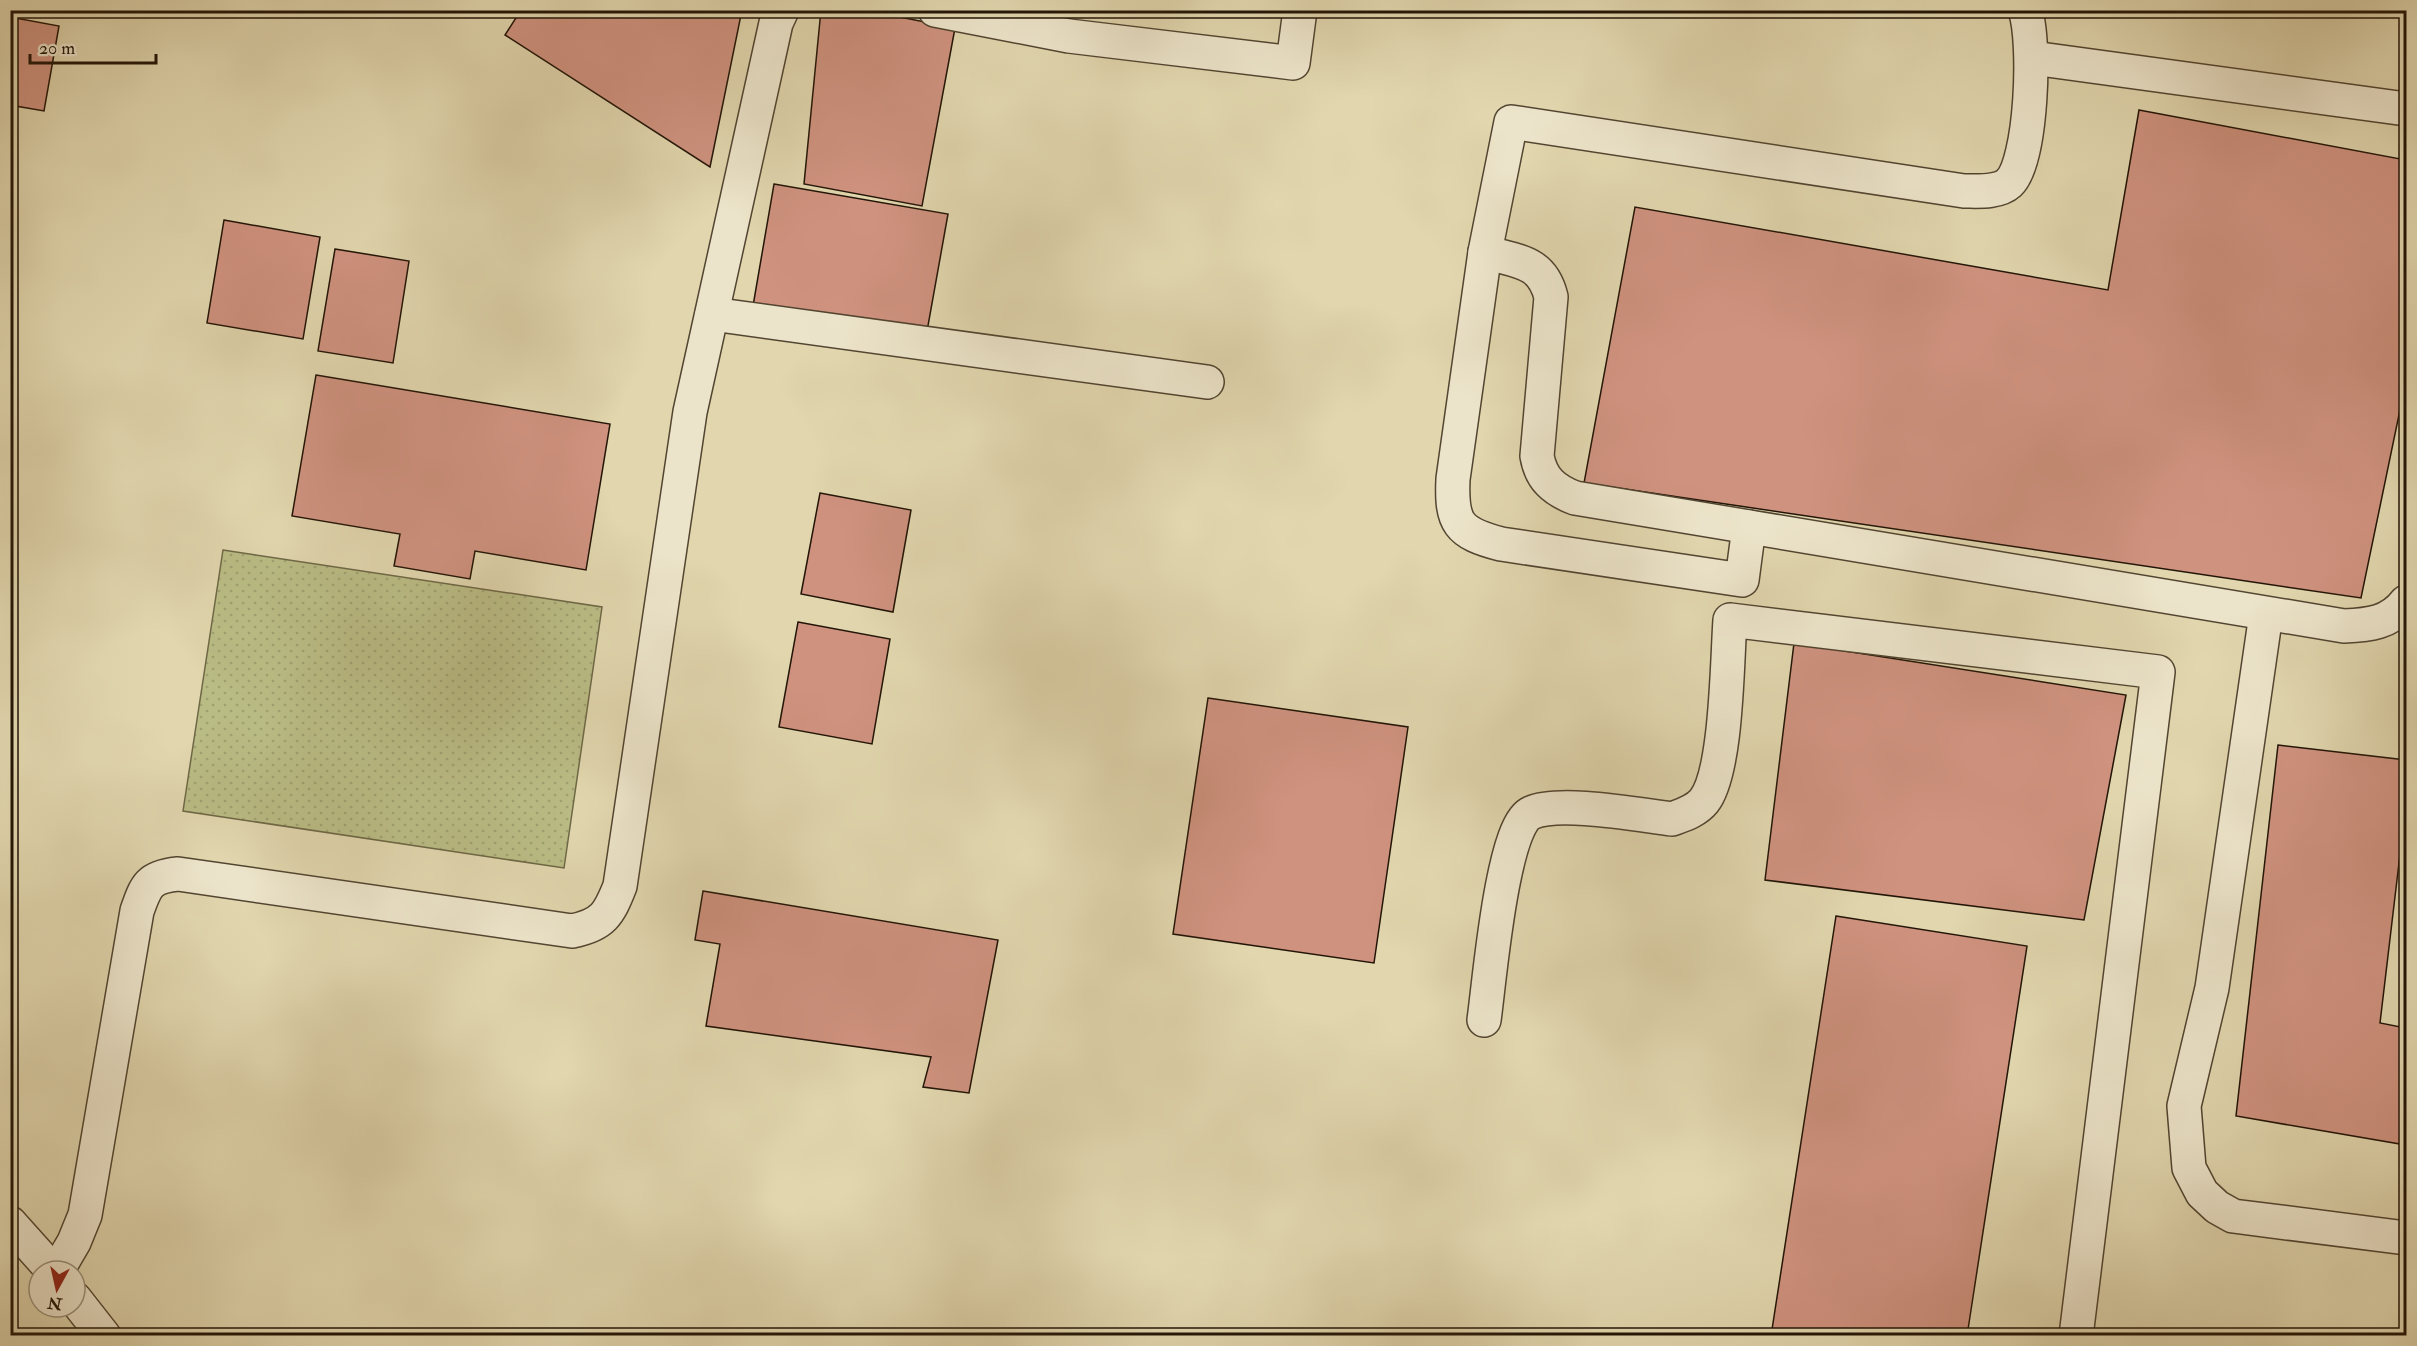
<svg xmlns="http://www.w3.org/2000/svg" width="2417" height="1346" font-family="'IM FELL Double Pica',serif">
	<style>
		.grass { fill: url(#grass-dots); stroke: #6e6846; stroke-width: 1.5 }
		.building { fill: #cf927f; stroke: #221507; stroke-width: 1.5 }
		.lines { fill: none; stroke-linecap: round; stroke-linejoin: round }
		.minor-casing { stroke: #524531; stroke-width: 36 }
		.minor { stroke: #ece4ca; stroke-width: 33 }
	</style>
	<defs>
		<pattern id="grass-dots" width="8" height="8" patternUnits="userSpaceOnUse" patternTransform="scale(1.5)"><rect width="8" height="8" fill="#babc85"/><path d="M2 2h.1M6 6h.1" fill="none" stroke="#a0a171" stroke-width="1.8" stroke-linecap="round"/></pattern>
	</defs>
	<rect width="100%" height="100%" fill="#e1d6ae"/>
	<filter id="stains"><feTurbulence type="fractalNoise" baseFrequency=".00333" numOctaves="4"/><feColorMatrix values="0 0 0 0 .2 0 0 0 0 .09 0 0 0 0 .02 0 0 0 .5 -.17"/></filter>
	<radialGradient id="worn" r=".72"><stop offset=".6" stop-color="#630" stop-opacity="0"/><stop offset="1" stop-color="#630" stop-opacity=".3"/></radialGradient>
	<polygon class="grass" points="223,550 602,607 564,868 183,811"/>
	<g class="building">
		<polygon points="521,10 742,10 710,167 505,35"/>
		<polygon points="821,10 865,10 955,28 922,206 804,184"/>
		<polygon points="10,17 59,26 44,111 10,105"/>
		<polygon points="2139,110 2406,160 2406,381 2361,598 1584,483 1635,207 2108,290"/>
		<polygon points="774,184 948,214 926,337 753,306"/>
		<polygon points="224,220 320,237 303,339 207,323"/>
		<polygon points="335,249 409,261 393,363 318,351"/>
		<polygon points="316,375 610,424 586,570 475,551 470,579 394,566 400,534 292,516"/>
		<polygon points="820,493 911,510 893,612 801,594"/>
		<polygon points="798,622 890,639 872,744 779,727"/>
		<polygon points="1794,643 2126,695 2084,920 1765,880"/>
		<polygon points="1208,698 1408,727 1374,963 1173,934"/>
		<polygon points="2278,745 2406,760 2406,804 2380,1023 2406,1028 2406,1145 2236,1116"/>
		<polygon points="703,891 998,940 969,1093 923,1087 931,1057 706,1026 720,944 695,940"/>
		<polygon points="1836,916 2027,946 1967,1336 1771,1336"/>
	</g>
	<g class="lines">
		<defs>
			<g id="minor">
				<polyline points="935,10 1069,36 1293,63 1300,10"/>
				<polyline points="2033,58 2406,109"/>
				<path d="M1485,252c32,10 57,8 66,45l-14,159c4,23 17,34 38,42l769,128c25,-1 46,-3 62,-24"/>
				<polyline points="712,314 1207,382"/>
				<path d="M1749,527l-7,53 -241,-36c-43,-11 -50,-21 -48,-65l32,-227 26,-130 453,69c13,0 34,2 45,-8 23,-21 27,-143 16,-173"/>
				<polyline points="2266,614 2212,988 2184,1106 2189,1168 2202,1193 2217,1207 2233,1216 2406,1238"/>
				<path d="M1484,1020c5,-34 18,-195 47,-207 28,-13 108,2 141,6 11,-4 24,-8 32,-18 23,-29 23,-140 26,-181l428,52 -82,664"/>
				<polyline points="10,1223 53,1271"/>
				<path d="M57,1271l17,-29 11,-27 52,-304c9,-26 12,-34 41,-37l394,57c31,-6 37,-17 48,-45l70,-474 86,-389 6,-13"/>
				<polyline points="75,1299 104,1336"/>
			</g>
		</defs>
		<use href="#minor" class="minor-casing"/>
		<use href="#minor" class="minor"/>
	</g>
	<rect width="2417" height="1346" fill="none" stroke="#e1d6ae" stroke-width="36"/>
	<rect x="12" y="12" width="2393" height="1322" fill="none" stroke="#221507" stroke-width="3"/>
	<rect x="18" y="18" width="2381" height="1310" fill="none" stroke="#221507" stroke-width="1.5"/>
	<g transform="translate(57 1289) rotate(188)"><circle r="28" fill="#ece4ca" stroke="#9b917c" stroke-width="1.5"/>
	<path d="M0-4.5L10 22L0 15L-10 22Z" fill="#8f2418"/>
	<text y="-9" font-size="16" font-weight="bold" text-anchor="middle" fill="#221507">N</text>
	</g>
	<path d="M30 54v9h126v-9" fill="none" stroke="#221507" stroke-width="3"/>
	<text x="39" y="54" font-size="18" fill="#221507" stroke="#ece4ca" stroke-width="4.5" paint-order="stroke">20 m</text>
	<rect width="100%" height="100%" filter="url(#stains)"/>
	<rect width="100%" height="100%" fill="url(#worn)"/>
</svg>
